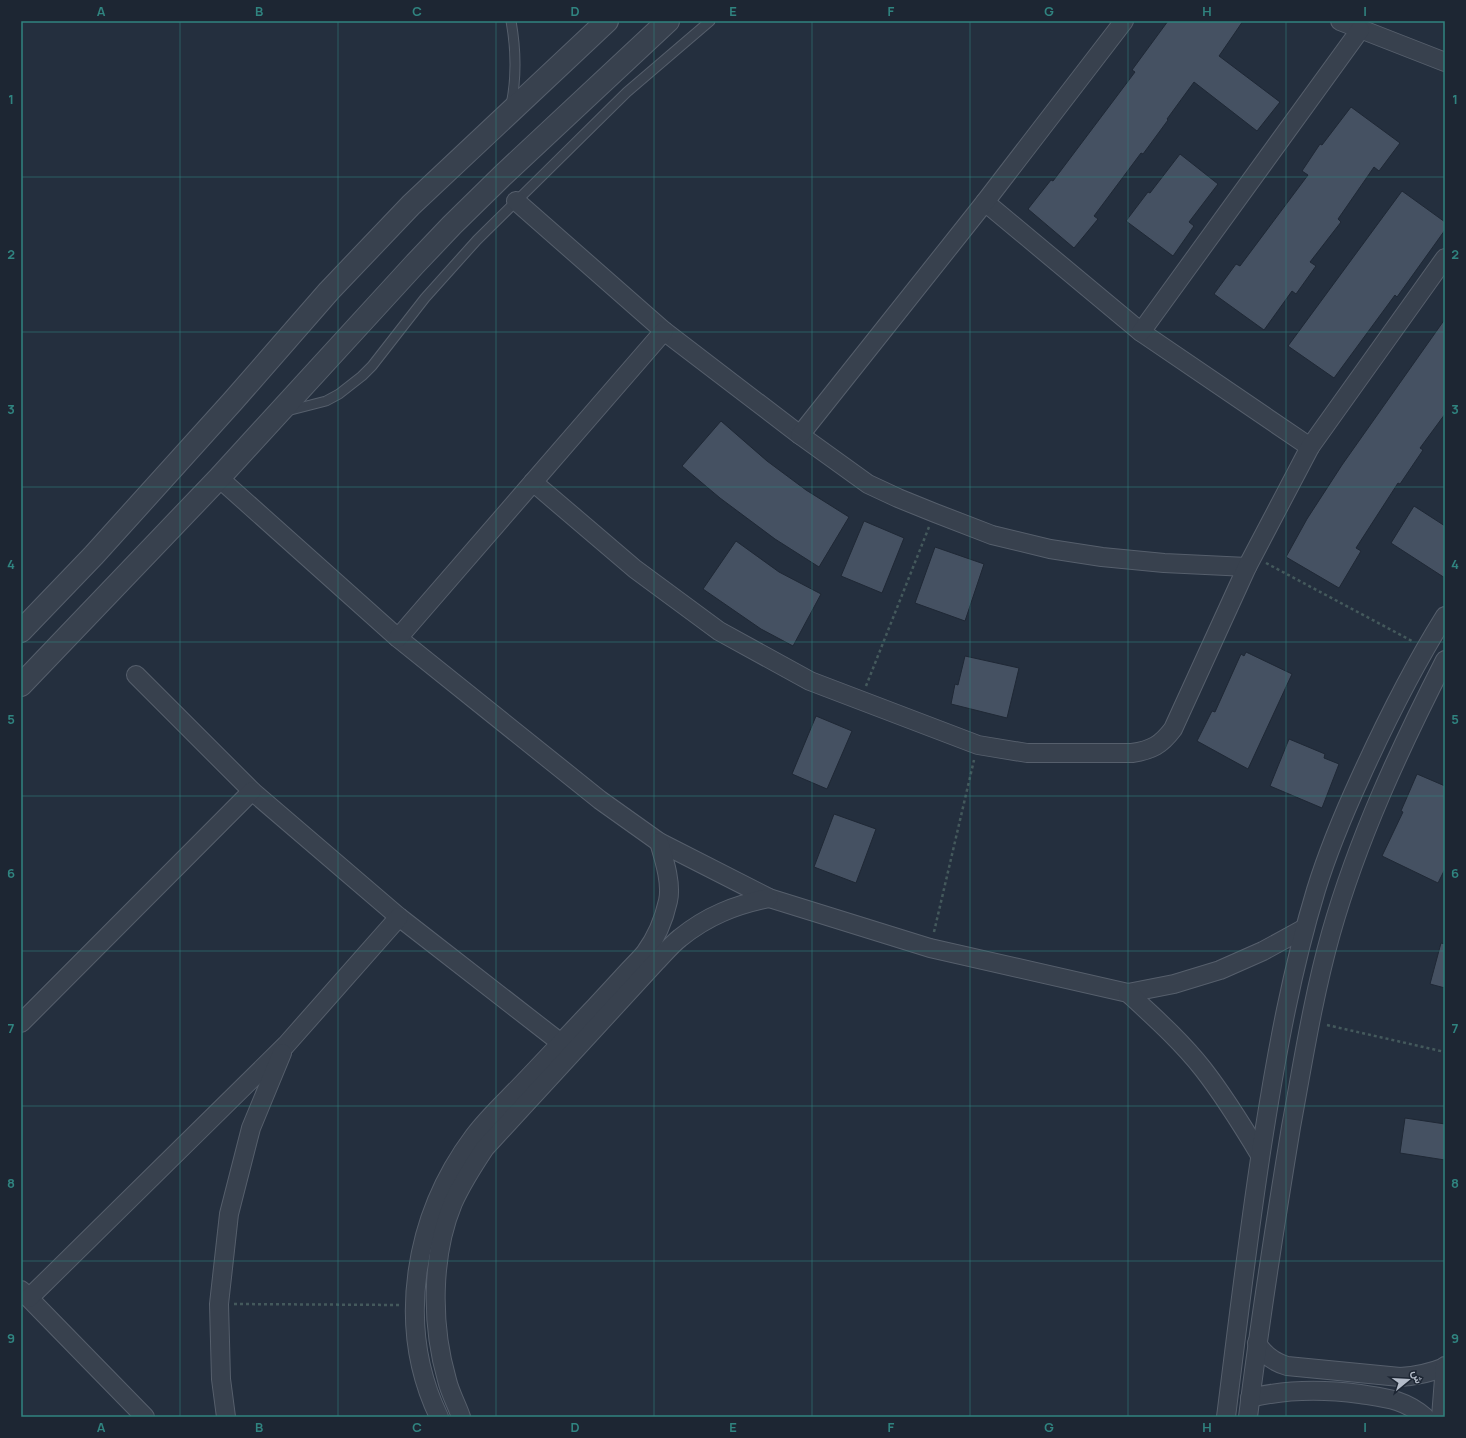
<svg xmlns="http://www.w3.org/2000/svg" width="1466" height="1438" font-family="Manrope,Vazirmatn,sans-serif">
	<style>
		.building { fill: #455162; stroke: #1f2835 }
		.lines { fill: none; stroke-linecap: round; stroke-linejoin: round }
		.service-casing { stroke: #565f6c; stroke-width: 11 }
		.minor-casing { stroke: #565f6c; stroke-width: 20 }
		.tertiary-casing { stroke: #565f6c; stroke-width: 24 }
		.path { stroke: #44595c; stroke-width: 2.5; stroke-dasharray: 3 3; stroke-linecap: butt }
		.service { stroke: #38414e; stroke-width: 9 }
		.minor { stroke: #38414e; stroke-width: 18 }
		.tertiary { stroke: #38414e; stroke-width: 22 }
		.grid { fill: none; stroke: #308480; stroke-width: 1; stroke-opacity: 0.55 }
		.neatline { fill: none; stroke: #308480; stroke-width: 1.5 }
		.grid-label { font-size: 13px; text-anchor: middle; font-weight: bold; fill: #308480 }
	</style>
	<rect width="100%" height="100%" fill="#242f3e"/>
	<g class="building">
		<polygon points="1168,21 1243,21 1219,56 1280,102 1257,131 1194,82 1167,119 1168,120 1143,154 1141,153 1094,216 1098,219 1074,248 1028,209 1051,180 1053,181 1135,72 1132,70"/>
		<polygon points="1351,107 1400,143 1379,171 1374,167 1338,219 1341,222 1310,262 1316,266 1296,294 1292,291 1264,330 1214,294 1236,264 1240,266 1308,175 1302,171 1320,144 1322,145"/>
		<polygon points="1180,154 1218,184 1189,222 1194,226 1173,256 1126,221 1148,192 1150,193"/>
		<polygon points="1402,191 1445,222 1445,230 1397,297 1395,295 1334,378 1288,346"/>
		<polygon points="1445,319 1445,414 1420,448 1423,450 1400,484 1398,483 1356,548 1361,551 1339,588 1286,557 1307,519 1342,465"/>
		<polygon points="721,421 767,461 806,490 849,517 819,567 775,539 720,498 682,466"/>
		<polygon points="1414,506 1445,526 1445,578 1391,543"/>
		<polygon points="864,521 904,538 882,593 841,576"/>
		<polygon points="736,541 779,572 821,594 793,646 761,629 703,589"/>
		<polygon points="935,547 984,564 965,621 915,603"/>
		<polygon points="1246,652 1292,674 1248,769 1197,741 1212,711 1215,712 1241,654 1244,656"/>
		<polygon points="965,656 1019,668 1007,718 951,704 955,684 958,685"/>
		<polygon points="816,716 852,731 827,789 792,774"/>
		<polygon points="1289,739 1325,754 1324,758 1339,764 1322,808 1270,786"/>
		<polygon points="1417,774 1445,786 1445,869 1438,883 1382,856 1403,812 1401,811"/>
		<polygon points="834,814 876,829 856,883 814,867"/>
		<polygon points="1441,943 1445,944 1445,988 1430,984"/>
		<polygon points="1405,1118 1445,1124 1445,1160 1400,1153"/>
	</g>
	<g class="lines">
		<defs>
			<g id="service">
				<path d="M511,21c5,28 6,55 0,84"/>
				<polyline points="287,411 326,401 339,394 362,376 372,366 425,298 477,240 627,92 710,21"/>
			</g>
			<g id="minor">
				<polyline points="1340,21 1445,62"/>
				<polyline points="516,201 664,331 800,435 868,484 898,498 935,513 992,535 1050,549 1102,557 1164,563 1247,567"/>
				<polyline points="985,202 1141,332 1310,447"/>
				<polyline points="1141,332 1360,30"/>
				<polyline points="800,435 985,202 1124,21"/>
				<polyline points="219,478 398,638 600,800 659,842 769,898 930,948 1128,993 1174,984 1220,970 1263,951 1305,928"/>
				<path d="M533,482l102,87 84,62 91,50 168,64 49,8h105c20,-3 29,-8 41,-24l74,-162 63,-120 135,-189"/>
				<polyline points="398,638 664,331"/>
				<polyline points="136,675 252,791 399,917 561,1043"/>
				<path d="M1128,993c26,24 53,48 75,76 21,27 39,56 57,86"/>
				<polyline points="21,1023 252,791"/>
				<polyline points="21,1290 145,1417"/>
				<polyline points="29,1298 286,1045 399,917"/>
				<path d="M1257,1343c7,12 16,19 30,23l113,11c16,-1 30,-4 45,-10"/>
				<path d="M1250,1398c37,-9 72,-9 110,-4 26,4 44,5 65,23"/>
				<polyline points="226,1417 221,1379 219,1304 229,1214 251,1128 282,1053"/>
				<path d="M439,1417c-44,-91 -25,-201 35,-281 14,-19 33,-36 50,-54 24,-25 47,-50 71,-75 11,-12 23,-25 34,-37 5,-5 11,-11 16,-17 11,-15 19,-34 23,-52 4,-17 -4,-42 -9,-59"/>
				<path d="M461,1417c-4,-12 -11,-24 -14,-37 -16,-55 -16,-124 6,-177 9,-20 20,-37 32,-55l171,-186c8,-8 15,-17 24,-24 27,-22 55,-33 89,-40"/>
				<path d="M1226,1417c12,-95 23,-190 38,-284 13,-82 28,-164 52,-243 12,-39 28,-77 45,-114 25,-55 52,-109 84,-160"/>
				<path d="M1248,1417c12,-97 27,-193 43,-290 12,-65 22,-130 40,-194 27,-95 69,-185 114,-273"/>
				<polyline points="1441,1417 1445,1366"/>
			</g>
			<g id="tertiary">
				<polyline points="21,631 94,555 233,401 329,291 411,205 607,21"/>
				<polyline points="21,685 219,478 414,265 452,225 502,176 668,21"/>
			</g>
		</defs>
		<use href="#service" class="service-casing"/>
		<use href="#minor" class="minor-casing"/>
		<use href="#tertiary" class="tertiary-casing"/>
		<g class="path">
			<polyline points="1266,563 1412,641"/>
			<polyline points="866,686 929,527"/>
			<polyline points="934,932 974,760"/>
			<polyline points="1327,1025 1445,1052"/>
			<polyline points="234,1304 399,1305"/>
		</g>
		<use href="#service" class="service"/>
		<use href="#minor" class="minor"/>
		<use href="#tertiary" class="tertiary"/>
	</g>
	<path class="grid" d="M180,21v1396M338,21v1396M496,21v1396M654,21v1396M812,21v1396M970,21v1396M1128,21v1396M1286,21v1396M21,177h1424M21,332h1424M21,487h1424M21,642h1424M21,796h1424M21,951h1424M21,1106h1424M21,1261h1424"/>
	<rect width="1466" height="1438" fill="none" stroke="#1d2633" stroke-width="44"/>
	<g transform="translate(1408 1380) rotate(72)" stroke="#1d2633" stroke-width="3" paint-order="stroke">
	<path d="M0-3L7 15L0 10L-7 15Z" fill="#b4bcc9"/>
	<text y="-6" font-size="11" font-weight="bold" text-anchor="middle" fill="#b4bcc9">ش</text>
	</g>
	<rect x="22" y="22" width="1422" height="1394" class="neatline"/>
	<g class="grid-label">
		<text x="101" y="16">A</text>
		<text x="259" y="16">B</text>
		<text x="417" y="16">C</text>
		<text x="575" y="16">D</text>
		<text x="733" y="16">E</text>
		<text x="891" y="16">F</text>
		<text x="1049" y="16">G</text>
		<text x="1207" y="16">H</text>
		<text x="1365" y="16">I</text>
		<text x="11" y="104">1</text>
		<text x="1455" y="104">1</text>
		<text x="11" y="259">2</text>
		<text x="1455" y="259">2</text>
		<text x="11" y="414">3</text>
		<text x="1455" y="414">3</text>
		<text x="11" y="569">4</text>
		<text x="1455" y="569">4</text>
		<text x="11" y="724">5</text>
		<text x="1455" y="724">5</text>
		<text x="11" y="878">6</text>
		<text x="1455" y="878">6</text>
		<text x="11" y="1033">7</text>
		<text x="1455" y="1033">7</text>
		<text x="11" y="1188">8</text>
		<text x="1455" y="1188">8</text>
		<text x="11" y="1343">9</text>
		<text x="1455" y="1343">9</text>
		<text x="101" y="1432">A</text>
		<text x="259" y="1432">B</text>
		<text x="417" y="1432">C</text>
		<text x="575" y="1432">D</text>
		<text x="733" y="1432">E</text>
		<text x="891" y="1432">F</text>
		<text x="1049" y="1432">G</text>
		<text x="1207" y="1432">H</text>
		<text x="1365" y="1432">I</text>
	</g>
</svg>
